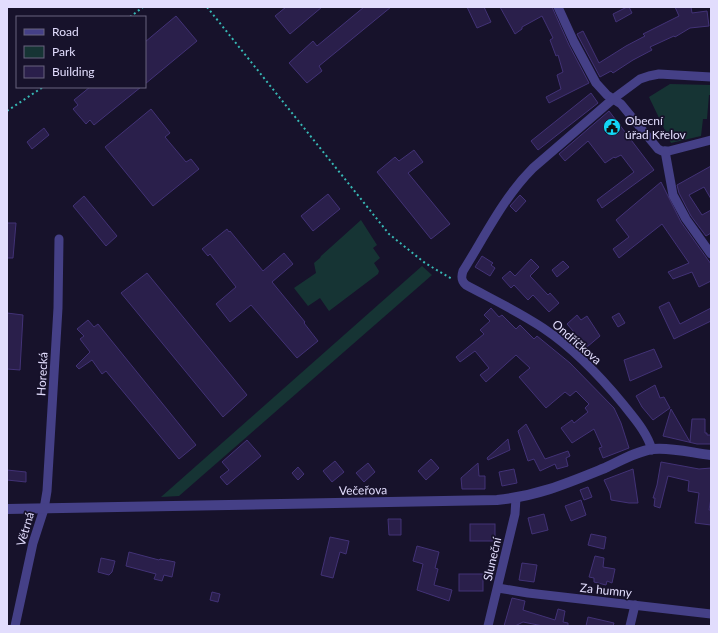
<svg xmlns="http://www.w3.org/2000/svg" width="718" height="633" font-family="Lato,sans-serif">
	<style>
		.green { fill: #163434 }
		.building { fill: #2a1f4b; stroke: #423276 }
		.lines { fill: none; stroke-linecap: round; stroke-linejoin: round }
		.path { stroke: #37b8b5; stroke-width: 2; stroke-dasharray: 2 3; stroke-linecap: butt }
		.minor { stroke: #454087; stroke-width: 9 }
		.tertiary { stroke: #454087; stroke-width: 10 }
		.labels { text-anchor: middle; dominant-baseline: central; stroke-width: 3.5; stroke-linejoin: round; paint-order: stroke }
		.poi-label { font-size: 12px; fill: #e2ddfd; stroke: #17122b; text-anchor: start }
		.street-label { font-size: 12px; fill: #e2ddfd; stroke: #17122b }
	</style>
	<rect width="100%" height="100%" fill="#17122b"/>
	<g class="green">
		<polygon points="670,84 711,85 711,95 709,95 707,119 703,119 701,136 671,143 649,97"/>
		<polygon points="361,220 377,245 373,248 380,258 374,263 379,271 378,274 329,311 320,298 308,306 294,288 316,273 314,263 320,258 321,256"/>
		<polygon points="422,266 432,275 179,496 161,497"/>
	</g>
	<g class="building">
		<polygon points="286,7 322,7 290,34 275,16"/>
		<polygon points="364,7 391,7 319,66 322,71 307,83 289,63 313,41 317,46"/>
		<polygon points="467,7 484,7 491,22 477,28"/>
		<polygon points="500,7 552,7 569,45 589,83 549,103 546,97 561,89 557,75 563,72 558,55 556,56 550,40 553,38 542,16 522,27 522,29 515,34"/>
		<polygon points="627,7 629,7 632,13 616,22 613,14"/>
		<polygon points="675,7 691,7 692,13 707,11 709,26 690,28 675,37 674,36 650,47 652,50 633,60 613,73 611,71 600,77 577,34 583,31 599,63 626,46 645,36 643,34 679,16"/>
		<polygon points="176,16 197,41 145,84 145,42"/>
		<polygon points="90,87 141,87 94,125 90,120 86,124 73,109 78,105 74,100"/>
		<polygon points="591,93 598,103 538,150 531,141"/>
		<polygon points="151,109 170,133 165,137 186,162 191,159 199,169 153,206 105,147"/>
		<polygon points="609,111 654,170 602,208 597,200 634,172 621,155 615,158 614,157 605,163 588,141 565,161 559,154"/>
		<polygon points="44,128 49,135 32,149 27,142"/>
		<polygon points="414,150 423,162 408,173 450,224 431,239 377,172 395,157 399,161"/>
		<polygon points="711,166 711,199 704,187 689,195 702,215 711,210 711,233 706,236 691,216 679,193 677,185"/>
		<polygon points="661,182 681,222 711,264 711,281 699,287 692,272 673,279 668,272 689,263 662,224 619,258 613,249 629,237 616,220"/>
		<polygon points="328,194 340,209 313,231 301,216"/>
		<polygon points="520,195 526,201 516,212 510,206"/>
		<polygon points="84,196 117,236 106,246 73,206"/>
		<polygon points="7,223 16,223 13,258 7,258"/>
		<polygon points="227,229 229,232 230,231 263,271 284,253 293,264 272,282 305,322 304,323 318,341 297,358 251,305 230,322 216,304 236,287 210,254 208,256 202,249"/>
		<polygon points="482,256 493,263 491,265 495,268 490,276 475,267"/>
		<polygon points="531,259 539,267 530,276 548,295 550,293 559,303 549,312 533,295 528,300 514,285 511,288 502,278 510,271 515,276"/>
		<polygon points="563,261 569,267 557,277 552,270"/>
		<polygon points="147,273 247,395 223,417 121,293"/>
		<polygon points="669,302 680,324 711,308 711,321 674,339 659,307"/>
		<polygon points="491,308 499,317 502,315 516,329 520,325 534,339 537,336 570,363 614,408 621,423 629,448 603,458 599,448 602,447 594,429 572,443 561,428 572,420 574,423 588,412 585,408 589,404 576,391 570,396 565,392 546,408 519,377 530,368 516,355 486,382 480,375 489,368 475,351 460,362 456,357 484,334 480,330 490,321 484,315"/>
		<polygon points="7,313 23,315 20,370 7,369"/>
		<polygon points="619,313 625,323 618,327 612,317"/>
		<polygon points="577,315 581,320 587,316 600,336 587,347 567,324"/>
		<polygon points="88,320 94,327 98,324 196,445 179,459 106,371 102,374 92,360 79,369 76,366 90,352 80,339 84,336 77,329"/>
		<polygon points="654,349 662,367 630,381 624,360"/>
		<polygon points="655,385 660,398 664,397 670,408 653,420 642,407 636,396"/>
		<polygon points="671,409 690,442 692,419 705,419 705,433 707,433 707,435 711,435 711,444 697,444 663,436"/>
		<polygon points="526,424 545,459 568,451 570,456 566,458 568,466 557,469 555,464 540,471 534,459 528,461 518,431"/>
		<polygon points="508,439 510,450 488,460 487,458"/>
		<polygon points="247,440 261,456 227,485 220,477 229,470 222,462"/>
		<polygon points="431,459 439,468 426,480 418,471"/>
		<polygon points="335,461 344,472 332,482 323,471"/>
		<polygon points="661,462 699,469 711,468 711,498 709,510 711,510 711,525 695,523 699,493 688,491 689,481 668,476 660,508 654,506 655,498 653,498 657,485"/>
		<polygon points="368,463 375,472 364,482 356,473"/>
		<polygon points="478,463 479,476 485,476 485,489 462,489 461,478"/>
		<polygon points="298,467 304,474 298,480 292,473"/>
		<polygon points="514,469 517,483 502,486 499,472"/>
		<polygon points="633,469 638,503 629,503 611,500 610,493 604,480"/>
		<polygon points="7,470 26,472 26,482 7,480"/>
		<polygon points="588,487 592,497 584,500 580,490"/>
		<polygon points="581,500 586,515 571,521 565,506"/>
		<polygon points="544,514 548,530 532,534 528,518"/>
		<polygon points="388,519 401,519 401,535 389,535"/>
		<rect x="470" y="524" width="25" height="17"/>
		<polygon points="591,534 606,537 604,549 588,545"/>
		<polygon points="330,537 349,541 346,554 340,552 333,578 321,575"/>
		<polygon points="417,546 439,552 435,568 438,569 434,585 452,590 449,601 417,590 423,564 413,561"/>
		<polygon points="129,552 159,560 160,559 175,562 172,577 164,575 162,581 154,579 156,574 126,566"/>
		<polygon points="595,556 604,558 603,567 615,569 612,583 607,581 606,585 594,582 594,578 589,577"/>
		<polygon points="101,558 115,561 112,572 109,575 98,572"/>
		<polygon points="522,563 537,565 534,582 519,580"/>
		<rect x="459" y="574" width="24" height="17"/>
		<polygon points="212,592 220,594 218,602 210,600"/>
		<polygon points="512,598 525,601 523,610 555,620 558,609 565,611 563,622 568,623 568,626 543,626 523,622 515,626 504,626"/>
		<polygon points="588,617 614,623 613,626 586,626"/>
	</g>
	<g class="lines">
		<g class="path">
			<polyline points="207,7 389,234 425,263 452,279"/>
			<polyline points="130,17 143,7"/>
			<polyline points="7,111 43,87"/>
		</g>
		<g class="minor">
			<polyline points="558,7 574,42 596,83 607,95 621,104 658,149 662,151 669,151 711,140"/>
			<polyline points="665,151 673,195 686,219 711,254"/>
			<path d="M652,450c-5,-18 -18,-32 -29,-46 -23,-28 -50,-56 -80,-76 -24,-16 -51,-29 -77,-43 -5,-4 -5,-8 -3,-14 22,-35 40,-73 70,-103l80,-69 27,-20 9,-3 10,-2 52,3"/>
			<polyline points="498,588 528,593 711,614"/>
			<polyline points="15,626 33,543 44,509 47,491 58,308 59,239"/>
			<polyline points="488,626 515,514 516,498"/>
			<polyline points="630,626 635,605"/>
		</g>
		<path class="tertiary" d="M7,509l490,-9c41,-4 71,-17 108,-32 15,-7 32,-17 48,-19 18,-2 40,4 58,6"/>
	</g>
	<defs>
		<symbol id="civic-disc" viewBox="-11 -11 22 22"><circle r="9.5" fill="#13d5f4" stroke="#17122b"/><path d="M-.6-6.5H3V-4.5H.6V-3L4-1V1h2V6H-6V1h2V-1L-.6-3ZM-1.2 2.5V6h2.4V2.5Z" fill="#111"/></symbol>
	</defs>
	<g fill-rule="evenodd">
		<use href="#civic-disc" x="602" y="117" width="20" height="20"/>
	</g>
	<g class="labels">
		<g class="poi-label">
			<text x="625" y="120">Obecní<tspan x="625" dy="14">úřad Křelov</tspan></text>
		</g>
		<g class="street-label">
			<text transform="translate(577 342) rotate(41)">Ondříčkova</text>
			<text transform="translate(42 374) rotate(-87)">Horecká</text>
			<text transform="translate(363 490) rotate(-1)">Večeřova</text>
			<text transform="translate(25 529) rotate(-74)">Větrná</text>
			<text transform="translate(492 559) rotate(-77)">Sluneční</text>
			<text transform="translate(606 590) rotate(6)">Za humny</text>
		</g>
	</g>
	<rect width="718" height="633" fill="none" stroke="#e2ddfd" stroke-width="16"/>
	<rect x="16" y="16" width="130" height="72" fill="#17122b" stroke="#68637f"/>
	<rect x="24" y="29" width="20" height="6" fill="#454087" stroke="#68637f"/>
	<text x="52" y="36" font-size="12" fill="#e2ddfd">Road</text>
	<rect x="24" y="46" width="20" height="12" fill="#163434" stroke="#68637f"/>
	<text x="52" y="56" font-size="12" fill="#e2ddfd">Park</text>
	<rect x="24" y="66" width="20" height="12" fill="#2a1f4b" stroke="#68637f"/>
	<text x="52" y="76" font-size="12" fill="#e2ddfd">Building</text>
</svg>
